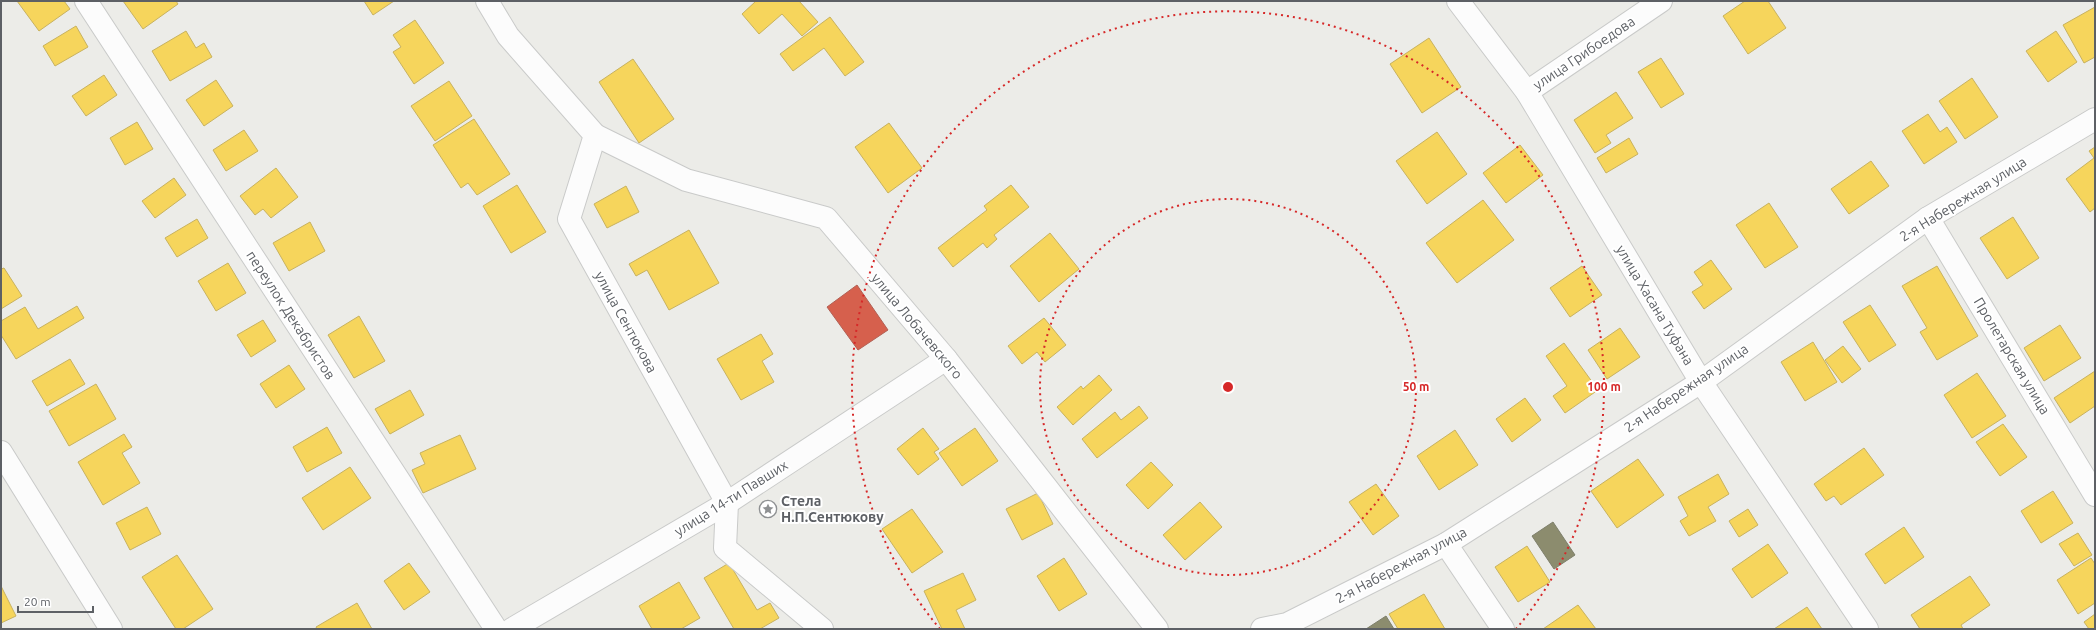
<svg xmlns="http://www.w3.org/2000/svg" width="2096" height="630" font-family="Ubuntu,sans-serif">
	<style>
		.homes { fill: #f6d55c; stroke: #c8b25f }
		.shops { fill: #d6604d; stroke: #b26054 }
		.industry { fill: #8c8c6e; stroke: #7e7f6b }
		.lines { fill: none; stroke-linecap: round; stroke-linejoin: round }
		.minor-casing { stroke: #c9cac9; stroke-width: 24 }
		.minor { stroke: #fcfcfc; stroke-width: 22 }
		.ring { fill: none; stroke: #d62828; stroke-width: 2; stroke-dasharray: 2 4 }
		.labels { text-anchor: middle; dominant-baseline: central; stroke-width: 4; stroke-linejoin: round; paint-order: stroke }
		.street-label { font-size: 14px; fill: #5d6065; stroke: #fff }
		.poi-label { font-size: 14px; font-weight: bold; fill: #5d6065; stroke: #fff; text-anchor: start }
		.centre { fill: #d62828; stroke: #fff; stroke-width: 2 }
		.ring-label { font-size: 12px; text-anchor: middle; font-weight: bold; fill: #d62828; stroke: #fff; stroke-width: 4; stroke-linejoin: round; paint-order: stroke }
	</style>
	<rect width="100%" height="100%" fill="#ecece8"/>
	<g class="homes">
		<polygon points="17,1 64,1 70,9 39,31"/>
		<polygon points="123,1 176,1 178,4 143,29"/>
		<polygon points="364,1 394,1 373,15"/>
		<polygon points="756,1 799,1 818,22 802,36 782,14 759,34 742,14"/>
		<polygon points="1745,1 1768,1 1786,28 1748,54 1723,16"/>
		<polygon points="2095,7 2095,57 2084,63 2063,25"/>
		<polygon points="830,17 864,62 845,76 824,48 793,71 780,54"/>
		<polygon points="415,20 444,63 414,84 393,52 401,47 393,35"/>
		<polygon points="76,26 88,47 55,66 43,46"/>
		<polygon points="186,31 196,48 204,43 212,57 170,81 152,51"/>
		<polygon points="2056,31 2077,62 2048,82 2026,51"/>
		<polygon points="1429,38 1461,87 1422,113 1390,64"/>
		<polygon points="1661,58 1684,94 1661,108 1638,72"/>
		<polygon points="633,59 674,119 639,143 599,82"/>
		<polygon points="104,75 117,95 86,116 72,96"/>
		<polygon points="1972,78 1998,117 1965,139 1939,101"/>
		<polygon points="216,80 233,106 204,126 186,100"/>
		<polygon points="449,81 472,116 435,141 411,106"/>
		<polygon points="1616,92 1633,118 1606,135 1611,143 1595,153 1574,120"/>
		<polygon points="1928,114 1940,132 1947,127 1957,142 1924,164 1902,131"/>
		<polygon points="474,119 510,174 477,195 468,183 461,188 433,145"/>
		<polygon points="137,122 153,149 125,165 110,138"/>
		<polygon points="889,123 922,168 888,193 855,147"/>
		<polygon points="244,130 258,151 226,171 213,150"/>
		<polygon points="1437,132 1467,174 1427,204 1396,161"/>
		<polygon points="1629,138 1638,154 1606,173 1597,158"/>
		<polygon points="1520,145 1543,175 1506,203 1483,173"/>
		<polygon points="2095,147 2095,208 2090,212 2066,179 2094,158 2089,151"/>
		<polygon points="1871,161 1889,186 1849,214 1831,189"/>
		<polygon points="276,168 298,197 271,218 263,209 255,215 240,196"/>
		<polygon points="174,178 186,195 155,218 142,201"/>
		<polygon points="517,185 546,232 511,253 483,206"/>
		<polygon points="1011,185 1029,207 994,235 997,239 987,248 983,243 953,267 938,248 987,210 984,206"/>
		<polygon points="626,186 639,212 607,228 594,204"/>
		<polygon points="1483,200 1514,240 1457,283 1426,243"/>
		<polygon points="1769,203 1798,247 1765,268 1736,225"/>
		<polygon points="2013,217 2039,258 2007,279 1980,238"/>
		<polygon points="197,219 208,238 177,257 165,238"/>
		<polygon points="310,222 325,251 289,271 273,243"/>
		<polygon points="689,230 719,283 669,310 647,270 636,276 629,264"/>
		<polygon points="1050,233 1079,269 1039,302 1010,266"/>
		<polygon points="1711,260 1732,289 1704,309 1692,292 1703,285 1694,272"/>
		<polygon points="228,263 246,293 216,311 198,281"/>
		<polygon points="1582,266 1602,295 1570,317 1550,288"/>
		<polygon points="1937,266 1978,336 1937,360 1920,332 1927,328 1902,286"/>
		<polygon points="4,268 22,296 1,309 1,269"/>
		<polygon points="1870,305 1896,345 1869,362 1843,322"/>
		<polygon points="77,306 84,318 16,359 1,335 1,321 25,307 38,329"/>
		<polygon points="359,316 385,361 354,378 328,335"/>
		<polygon points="1044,318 1066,345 1045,362 1037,352 1022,364 1008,346"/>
		<polygon points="263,320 276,341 251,357 237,335"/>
		<polygon points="2060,325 2081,358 2044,381 2024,348"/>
		<polygon points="1620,328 1640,357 1607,379 1588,350"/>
		<polygon points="761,334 773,354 762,361 774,382 741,400 717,359"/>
		<polygon points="1813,342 1837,382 1805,401 1781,362"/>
		<polygon points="1564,343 1598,390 1565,413 1553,396 1567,386 1546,356"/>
		<polygon points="1843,346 1861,369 1842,383 1825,360"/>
		<polygon points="70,359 85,384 47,406 32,381"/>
		<polygon points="289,365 305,389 276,408 260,384"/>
		<polygon points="2095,371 2095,406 2070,423 2054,398"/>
		<polygon points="1977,373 2006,416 1972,438 1944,395"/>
		<polygon points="1099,375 1112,390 1073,425 1057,407 1081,386 1083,389"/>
		<polygon points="96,384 116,419 69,446 49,411"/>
		<polygon points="410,390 424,415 390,434 375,409"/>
		<polygon points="1525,398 1541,420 1512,442 1496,419"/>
		<polygon points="1139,406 1148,418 1097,458 1082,439 1115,412 1121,420"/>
		<polygon points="2003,424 2027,457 2000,476 1976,442"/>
		<polygon points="327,427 342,453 307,472 293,447"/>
		<polygon points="923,428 939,449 934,452 939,459 918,475 897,449"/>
		<polygon points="975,428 998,461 962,486 939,453"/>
		<polygon points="1455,430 1478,465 1439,490 1417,456"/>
		<polygon points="124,434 132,447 122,453 140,483 103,505 78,462"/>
		<polygon points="460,435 476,469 423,493 412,470 425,464 420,453"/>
		<polygon points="1864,448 1884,475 1841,505 1834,496 1826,501 1814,484"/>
		<polygon points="1638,459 1664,495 1617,528 1591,491"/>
		<polygon points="1151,462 1173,485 1148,509 1126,485"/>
		<polygon points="350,467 371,498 323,530 302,498"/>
		<polygon points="1718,474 1729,494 1708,507 1716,521 1689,536 1680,521 1688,516 1678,497"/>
		<polygon points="1376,484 1399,516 1373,535 1349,502"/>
		<polygon points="2053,491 2073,523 2041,543 2021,511"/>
		<polygon points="1038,493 1053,524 1022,540 1006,509"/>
		<polygon points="1200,502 1222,527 1185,560 1163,535"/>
		<polygon points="147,507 161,534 130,550 116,523"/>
		<polygon points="912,509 943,552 912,573 882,529"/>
		<polygon points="1748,509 1758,525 1739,537 1729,521"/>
		<polygon points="1904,527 1924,557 1885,584 1865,554"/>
		<polygon points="2078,533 2092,555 2074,566 2059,544"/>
		<polygon points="1768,544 1788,573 1752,598 1732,569"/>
		<polygon points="1527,546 1550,582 1518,602 1495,567"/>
		<polygon points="177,555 213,609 183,629 176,629 142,577"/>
		<polygon points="1064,558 1087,594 1059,611 1037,576"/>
		<polygon points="2091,558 2095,564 2095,603 2078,614 2057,580"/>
		<polygon points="409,563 430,592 404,610 384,581"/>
		<polygon points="729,563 757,610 770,603 779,618 760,629 734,629 704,578"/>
		<polygon points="963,573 976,600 956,610 965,629 942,629 924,591"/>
		<polygon points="1970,576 1990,605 1961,625 1963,629 1920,629 1911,615"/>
		<polygon points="679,582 700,618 681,629 652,629 639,606"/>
		<polygon points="1,586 16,616 1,623"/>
		<polygon points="1424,594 1445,629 1398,629 1389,614"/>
		<polygon points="357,603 372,629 317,629 316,627"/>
		<polygon points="1578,605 1596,629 1543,629"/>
		<polygon points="1807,607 1822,629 1774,629"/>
		<polygon points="2095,614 2095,629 2089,629 2084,622"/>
	</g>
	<polygon class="shops" points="857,285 888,330 858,350 827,307"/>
	<g class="industry">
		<polygon points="1553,522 1575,555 1554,569 1532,536"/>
		<polygon points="1386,616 1394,629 1366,629"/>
	</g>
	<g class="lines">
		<defs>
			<g id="minor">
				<polyline points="86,1 496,629"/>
				<polyline points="487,1 508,36 595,135 569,219 727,503 725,548 822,629"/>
				<polyline points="1458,1 1527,92 1701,382 1867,629"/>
				<polyline points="1527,92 1661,1"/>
				<polyline points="595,135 686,180 826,218 946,359 1157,629"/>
				<polyline points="1928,218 2095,495"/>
				<polyline points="1,452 111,629"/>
				<polyline points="1446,544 1503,629"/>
				<polyline points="512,629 727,503 946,359"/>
				<polyline points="1262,629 1287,624 1446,544 1701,382 1928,218 2095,119"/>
			</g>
		</defs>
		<use href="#minor" class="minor-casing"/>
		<use href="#minor" class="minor"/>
	</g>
	<g class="ring">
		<circle cx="1228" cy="387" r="188"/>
		<path d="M940 629A376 376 0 1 1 1516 629"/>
	</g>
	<defs>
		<symbol id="sight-ring" viewBox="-11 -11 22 22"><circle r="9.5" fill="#fff" stroke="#8f9193" stroke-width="1.5"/><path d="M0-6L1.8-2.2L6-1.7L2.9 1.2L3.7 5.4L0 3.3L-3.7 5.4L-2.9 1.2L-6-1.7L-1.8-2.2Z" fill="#8f9193"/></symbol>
	</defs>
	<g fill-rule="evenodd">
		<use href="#sight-ring" x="758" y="499" width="20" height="20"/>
	</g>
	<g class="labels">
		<g class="street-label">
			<text transform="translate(1584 53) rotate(-34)">улица Грибоедова</text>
			<text transform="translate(1963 199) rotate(-32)">2-я Набережная улица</text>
			<text transform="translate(1655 305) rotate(59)">улица Хасана Туфана</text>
			<text transform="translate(291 315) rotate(57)">переулок Декабристов</text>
			<text transform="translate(626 322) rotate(61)">улица Сентюкова</text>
			<text transform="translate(917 326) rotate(50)">улица Лобачевского</text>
			<text transform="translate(2012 356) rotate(59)">Пролетарская улица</text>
			<text transform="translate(1686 388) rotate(-34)">2-я Набережная улица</text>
			<text transform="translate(731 498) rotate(-32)">улица 14-ти Павших</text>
			<text transform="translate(1401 565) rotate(-28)">2-я Набережная улица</text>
		</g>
		<g class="poi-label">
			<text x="781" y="501">Стела<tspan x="781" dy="16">Н.П.Сентюкову</tspan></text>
		</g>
	</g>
	<circle cx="1228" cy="387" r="6" class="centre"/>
	<g class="ring-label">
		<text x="1416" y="391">50 m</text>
		<text x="1604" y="391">100 m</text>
	</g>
	<rect width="2096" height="630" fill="none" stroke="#5d6065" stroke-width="4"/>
	<path d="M18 606v6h75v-6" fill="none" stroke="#5d6065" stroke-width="2"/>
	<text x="24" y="606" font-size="12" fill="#5d6065" stroke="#ffffff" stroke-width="3" paint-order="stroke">20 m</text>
</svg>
